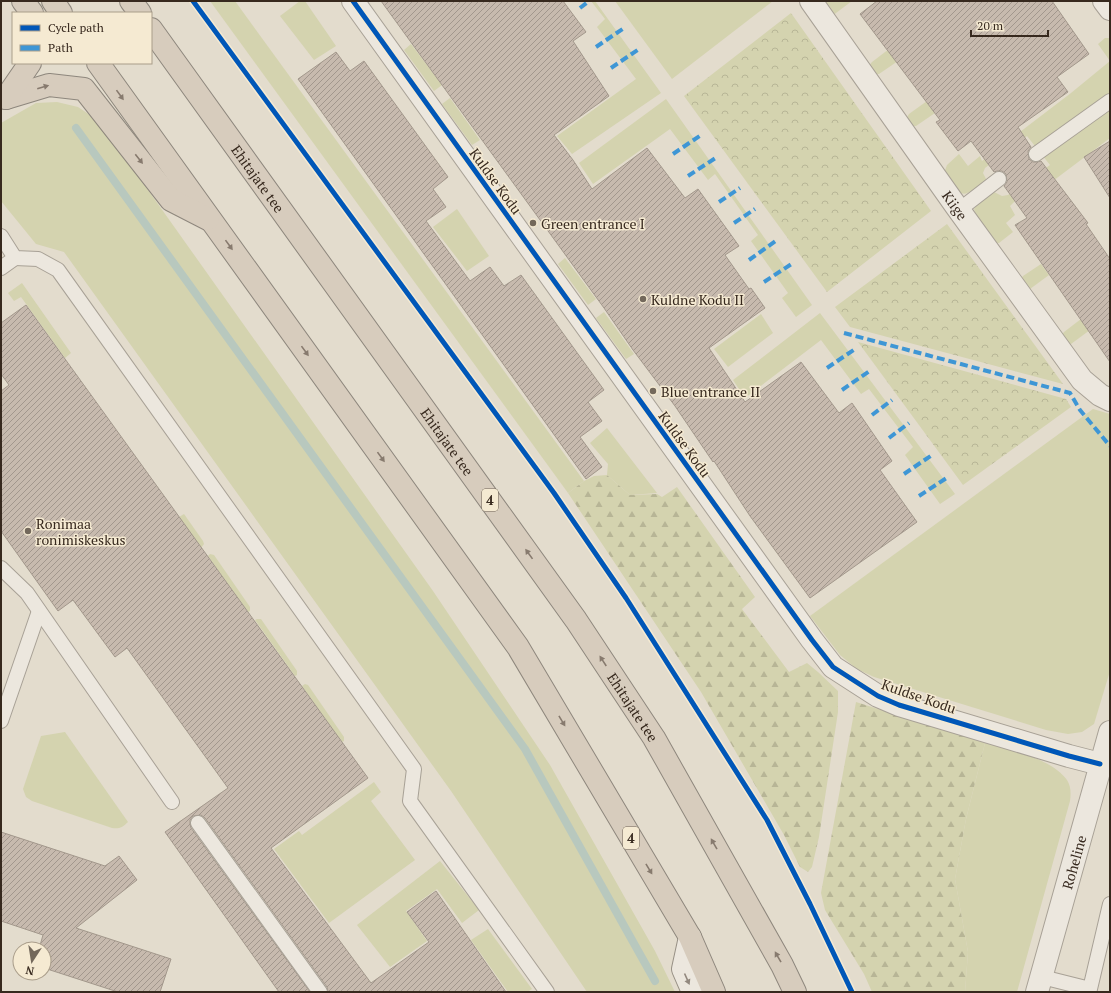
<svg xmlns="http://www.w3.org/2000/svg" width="1111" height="993" font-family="'PT Serif',serif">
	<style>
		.grass { fill: #d4d3af }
		.forest { fill: url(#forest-firs) }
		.park { fill: url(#park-crowns) }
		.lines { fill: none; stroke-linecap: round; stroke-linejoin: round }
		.stream { stroke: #b8c8be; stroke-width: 8 }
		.building { fill: url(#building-hatch); stroke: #a3988c }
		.lane-casing { stroke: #a8a196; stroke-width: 16 }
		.street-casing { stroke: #a8a196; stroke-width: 24 }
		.secondary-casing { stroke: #989186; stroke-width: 24 }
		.highway-casing { stroke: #8e877d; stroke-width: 24 }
		.lane { stroke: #ece7de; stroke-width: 14 }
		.street { stroke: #ece7de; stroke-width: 22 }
		.secondary { stroke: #ece7de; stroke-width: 22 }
		.highway { stroke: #d7ccbd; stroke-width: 22 }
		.quiet { stroke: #3e96d5; stroke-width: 4; stroke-dasharray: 8 4; stroke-linecap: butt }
		.cycleway-casing { stroke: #f5ead2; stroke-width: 8 }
		.cycleway { stroke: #0057b8; stroke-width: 5 }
		.oneway { fill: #877a6e }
		.oneway2 { fill: #92887e }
		.poi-dot { fill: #73685b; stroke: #f5ead2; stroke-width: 1.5 }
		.labels { text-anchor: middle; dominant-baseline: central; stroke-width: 3; stroke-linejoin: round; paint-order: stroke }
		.shield { fill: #f5ead2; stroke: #706354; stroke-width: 1 }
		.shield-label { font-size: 13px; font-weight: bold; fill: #37291e }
		.street-label { font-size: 14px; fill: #37291e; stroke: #f5ead2 }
		.poi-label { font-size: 14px; fill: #37291e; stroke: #f5ead2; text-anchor: start }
	</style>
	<defs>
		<pattern id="forest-firs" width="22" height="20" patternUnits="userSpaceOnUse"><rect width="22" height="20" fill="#d4d3af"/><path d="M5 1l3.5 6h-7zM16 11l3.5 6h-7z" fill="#b7b596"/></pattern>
		<pattern id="park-crowns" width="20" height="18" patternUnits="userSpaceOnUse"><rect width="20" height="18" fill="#d4d3af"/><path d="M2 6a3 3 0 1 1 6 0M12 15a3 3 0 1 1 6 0" fill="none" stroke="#b7b596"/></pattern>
		<pattern id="building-hatch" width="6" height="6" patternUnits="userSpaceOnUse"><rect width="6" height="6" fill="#c7baae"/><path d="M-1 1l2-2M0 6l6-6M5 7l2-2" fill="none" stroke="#a2978d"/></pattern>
	</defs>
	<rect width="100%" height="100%" fill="#e3dccd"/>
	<g class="grass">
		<polygon points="210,1 235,1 584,481 568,493"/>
		<polygon points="300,1 305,1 336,46 314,60 280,16"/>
		<polygon points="591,1 595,1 661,93 572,154 557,136 636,79 597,27 605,19"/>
		<polygon points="615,1 773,1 672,79"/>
		<polygon points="822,1 852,1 832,16"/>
		<path d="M1105,38h5v56l-71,51 71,-39v32l-69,52 -25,10 -6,6 5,9 -9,8 7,9 -14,11h-4l-19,-28 -2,-6 5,-7 15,-10 8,4 6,-1 42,-30 -23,-29 -42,32 -2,5 4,8c-27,18 -24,18 -43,-8l3,-8 12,-11 9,12 12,-10 2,5 89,-68 39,-32 -12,-17z"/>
		<polygon points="411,44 442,85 434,91 404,50"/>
		<polygon points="889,49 898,61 879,74 873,74 868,67 872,62"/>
		<polygon points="450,98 480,140 472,145 442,104"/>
		<polygon points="666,99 812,305 796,317 782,298 788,293 751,241 758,235 715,174 708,180 670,129 593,184 579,163"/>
		<polygon points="927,101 935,113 916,126 910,126 906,119 909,114"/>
		<polygon points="57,102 78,107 99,121 433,591 550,765 655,951 675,992 587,992 451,791 64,252 36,244 1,201 1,123 36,103"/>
		<polygon points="457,209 489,256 467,271 433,227"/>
		<polygon points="565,258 596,299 588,305 558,264"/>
		<polygon points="1041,264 1049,275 1030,289 1024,288 1020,281 1023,276"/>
		<polygon points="22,283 71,353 65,358 21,297 14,301 8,293"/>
		<polygon points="604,312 634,354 626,359 596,318"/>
		<polygon points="820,313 955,494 940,504 905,455 913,447 869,389 861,394 821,340 745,398 733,380"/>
		<polygon points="761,314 773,333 728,367 714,349"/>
		<polygon points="1081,319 1090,330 1071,344 1065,343 1061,336 1064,332"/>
		<polygon points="1093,409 1110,414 1110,671 1094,724 1082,732 1068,734 1046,730 874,677 857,669 840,655 810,616"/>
		<polygon points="607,428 657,493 630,495 607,475 608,464 590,443"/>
		<polygon points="184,514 203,541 204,544 201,548 179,517"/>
		<polygon points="210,554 214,555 250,607 250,611 248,612 208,556"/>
		<polygon points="257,619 261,619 297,671 297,675 295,676 255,620"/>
		<polygon points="305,684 308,685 344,737 344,741 342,742 302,686"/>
		<path d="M65,732l63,90c-6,6 -9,7 -16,6l-80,-27 -6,-4 -3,-8 18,-53z"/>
		<path d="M985,743c25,7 66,15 82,37 4,6 4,14 3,21l-53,191h-52l3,-40 -13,-73 11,-60z"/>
		<polygon points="374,782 381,792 371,801 415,860 329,923 274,849 299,831 302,835"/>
		<polygon points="440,861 479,910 462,923 437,889 406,911 427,941 390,967 357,925"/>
		<polygon points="488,929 532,989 527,992 508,992 471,940"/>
	</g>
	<g class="forest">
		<polygon points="607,475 630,495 657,494 662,497 677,487 755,597 742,609 789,672 807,663 818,672 838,691 838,712 819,837 812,867 808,872 800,867 784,835 701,692 568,493 584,481 594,476"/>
		<polygon points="856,702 985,743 966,819 955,879 968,952 965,992 872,992 864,974 825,910 821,893"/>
	</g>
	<g class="park">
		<polygon points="791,13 931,211 827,292 684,96"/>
		<polygon points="947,224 1063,384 850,327 835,307"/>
		<polygon points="858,342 1066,399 1071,407 963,485"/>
	</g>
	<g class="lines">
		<polyline class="stream" points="76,128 525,749 655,981"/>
	</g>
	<g class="building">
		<polygon points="381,1 563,1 586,32 573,41 609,96 554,135 573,160 592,189 647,148 685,198 698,189 739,246 725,255 749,289 751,288 765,308 709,348 745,402 801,362 839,413 852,403 892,461 880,470 917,522 810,598 750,516 714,461 713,462 675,406 633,350 604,308"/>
		<polygon points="877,1 1052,1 1089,54 1057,77 1068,92 1018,127 1031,147 1028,151 1029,159 1033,162 1037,162 1041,161 1088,223 1086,224 1110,259 1110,362 1015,225 1027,218 1004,186 1007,182 1006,174 1002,171 997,171 994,172 971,141 958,151 936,122 940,120 860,14"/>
		<polygon points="336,52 350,71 364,61 448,177 433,189 446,207 426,221 470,281 490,267 504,286 521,275 604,390 588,402 602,421 580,437 602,467 586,479 298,79"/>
		<polygon points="1110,141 1110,198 1084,157"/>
		<polygon points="26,305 368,778 271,848 371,983 429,942 407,912 436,891 506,992 328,992 327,987 205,818 201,815 193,816 190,820 190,824 191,828 310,992 279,992 165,832 228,788 127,648 115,657 73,600 58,611 1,531 1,391 9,385 1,374 1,323"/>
		<polygon points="1,832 105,866 119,856 137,880 76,928 171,959 160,992 118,992 44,968 44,949 39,949 43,935 1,921"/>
	</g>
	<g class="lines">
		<defs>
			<g id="lane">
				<polyline points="1036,154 1110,101"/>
				<polyline points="959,210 999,179"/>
				<polyline points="1,236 15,258 38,259 58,270 414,769 410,801 547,992"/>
				<polyline points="1,268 15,258"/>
				<polyline points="1,568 27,593 172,802"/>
				<polyline points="1,721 39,611"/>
				<polyline points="198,823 320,992"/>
				<polyline points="1042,977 1090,989 1110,904"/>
			</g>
			<g id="street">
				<polyline points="353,1 812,640 833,667 878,696 899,705 1069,756 1100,764"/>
				<path id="s1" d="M811,1l145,205 126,174 18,15 10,5"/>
				<polyline points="1104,1 1110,9"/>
				<path id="s2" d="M1037,992l73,-260"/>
			</g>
			<polyline id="secondary" points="690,937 683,969 693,992"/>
			<g id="highway">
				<polyline points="23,1 32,13"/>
				<polyline points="53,1 61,13"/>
				<polyline points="131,1 140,13"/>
				<path id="s3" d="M151,29l425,591 78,118 128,227 13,27"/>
				<polyline points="98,63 518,647 690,937 714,992"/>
				<polyline points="6,98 49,85 84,89 171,200 208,219"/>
				<polyline points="6,98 30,63"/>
			</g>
		</defs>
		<use href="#lane" class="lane-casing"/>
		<use href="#street" class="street-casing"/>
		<use href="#secondary" class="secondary-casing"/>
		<use href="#highway" class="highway-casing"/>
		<use href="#lane" class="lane"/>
		<use href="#street" class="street"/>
		<use href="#secondary" class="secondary"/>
		<use href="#highway" class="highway"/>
		<g class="quiet">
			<polyline points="580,8 589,1"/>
			<polyline points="596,47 624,28"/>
			<polyline points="611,68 639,49"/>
			<polyline points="673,154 701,135"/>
			<polyline points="688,176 717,157"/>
			<polyline points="719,202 740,188"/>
			<polyline points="734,223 755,209"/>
			<polyline points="749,260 777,240"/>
			<polyline points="764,282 793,263"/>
			<polyline points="844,333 1070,393 1080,410 1110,446"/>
			<polyline points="827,368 855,349"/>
			<polyline points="842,390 871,370"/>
			<polyline points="872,415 892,400"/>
			<polyline points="889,438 909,423"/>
			<polyline points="904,474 932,455"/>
			<polyline points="919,496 948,477"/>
		</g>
		<defs>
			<g id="cycleway">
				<polyline points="193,1 554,493 626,598 767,820 810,904 852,992"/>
				<polyline points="353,1 812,640 833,667 878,696 899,705 1069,756 1100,764"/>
			</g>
		</defs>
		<use href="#cycleway" class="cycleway-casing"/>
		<use href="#cycleway" class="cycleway"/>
	</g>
	<defs><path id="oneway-solid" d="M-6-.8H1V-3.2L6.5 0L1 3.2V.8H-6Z"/></defs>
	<g class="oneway">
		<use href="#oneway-solid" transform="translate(43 87) rotate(-16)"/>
		<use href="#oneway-solid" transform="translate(120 95) rotate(54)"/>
		<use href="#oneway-solid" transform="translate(139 159) rotate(52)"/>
		<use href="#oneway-solid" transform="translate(229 245) rotate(54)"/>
		<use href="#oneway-solid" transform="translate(305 351) rotate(54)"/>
		<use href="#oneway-solid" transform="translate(381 457) rotate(54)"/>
		<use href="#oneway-solid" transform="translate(529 554) rotate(-126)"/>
		<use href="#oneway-solid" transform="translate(603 661) rotate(-123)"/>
		<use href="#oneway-solid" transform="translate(562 721) rotate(59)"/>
		<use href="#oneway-solid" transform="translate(714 844) rotate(-120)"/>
		<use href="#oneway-solid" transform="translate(649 869) rotate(59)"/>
		<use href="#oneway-solid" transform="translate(778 957) rotate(-120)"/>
	</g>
	<use class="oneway2" href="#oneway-solid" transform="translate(687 979) rotate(66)"/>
	<g class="poi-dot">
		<circle cx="533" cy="223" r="4"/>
		<circle cx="643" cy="299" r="4"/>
		<circle cx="653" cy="391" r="4"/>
		<circle cx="28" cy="531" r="4"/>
	</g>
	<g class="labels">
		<g class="shield">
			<rect x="482" y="489" width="16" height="22" rx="3"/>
			<rect x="623" y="827" width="16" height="22" rx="3"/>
		</g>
		<g class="shield-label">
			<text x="490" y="500">4</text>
			<text x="631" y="838">4</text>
		</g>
		<g class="street-label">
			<text stroke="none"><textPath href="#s3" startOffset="184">Ehitajate tee</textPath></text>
			<text transform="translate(496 181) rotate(54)">Kuldse Kodu</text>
			<text stroke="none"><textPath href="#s1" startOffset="250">Kiige</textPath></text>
			<text stroke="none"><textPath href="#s3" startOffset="508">Ehitajate tee</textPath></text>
			<text transform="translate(685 444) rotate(54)">Kuldse Kodu</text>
			<text transform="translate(919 696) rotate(19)">Kuldse Kodu</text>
			<text stroke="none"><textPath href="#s3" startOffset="832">Ehitajate tee</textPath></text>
			<text stroke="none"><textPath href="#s2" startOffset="135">Roheline</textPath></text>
		</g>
		<g class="poi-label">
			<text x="541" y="223">Green entrance I</text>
			<text x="651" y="299">Kuldne Kodu II</text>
			<text x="661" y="391">Blue entrance II</text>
			<text x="36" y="523">Ronimaa<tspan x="36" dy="16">ronimiskeskus</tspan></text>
		</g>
	</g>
	<rect width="1111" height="993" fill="none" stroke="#37291e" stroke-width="4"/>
	<rect x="12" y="12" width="140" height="52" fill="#f5ead2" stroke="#a99d8a"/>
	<rect x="20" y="25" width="20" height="6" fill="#0057b8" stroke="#a99d8a"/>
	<text x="48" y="32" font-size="12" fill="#37291e">Cycle path</text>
	<rect x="20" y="45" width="20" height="6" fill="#3e96d5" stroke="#a99d8a"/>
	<text x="48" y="52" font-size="12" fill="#37291e">Path</text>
	<g transform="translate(32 961) rotate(192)"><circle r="19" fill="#f5ead2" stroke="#a99d8a"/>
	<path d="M0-3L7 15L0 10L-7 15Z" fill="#73685b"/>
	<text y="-6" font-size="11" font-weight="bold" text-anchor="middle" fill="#37291e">N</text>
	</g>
	<path d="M971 30v6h77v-6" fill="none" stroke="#37291e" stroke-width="2"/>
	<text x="977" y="30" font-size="12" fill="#37291e" stroke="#f5ead2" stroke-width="3" paint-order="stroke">20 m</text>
</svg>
